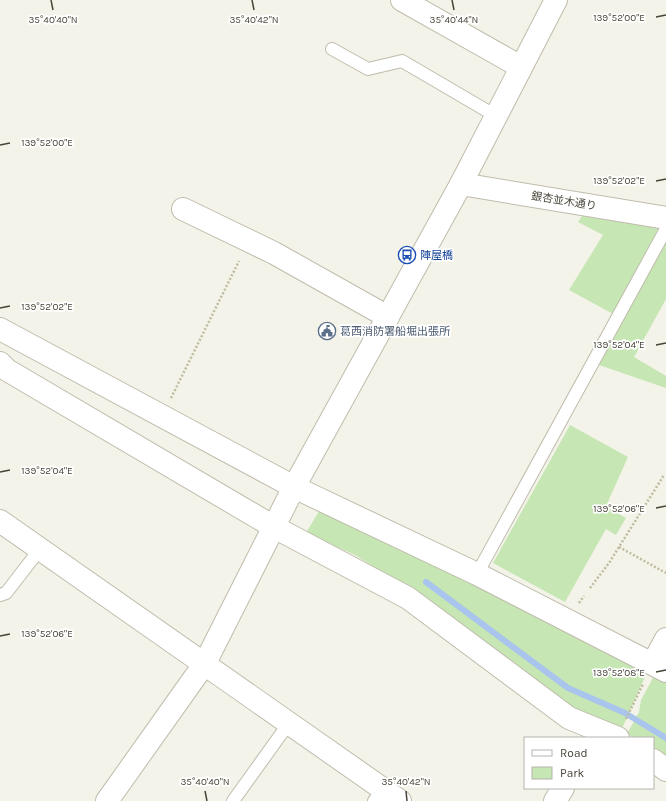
<svg xmlns="http://www.w3.org/2000/svg" width="666" height="801" font-family="Karla,'Noto Sans JP',sans-serif">
	<style>
		.green { fill: #c6e6b4 }
		.lines { fill: none; stroke-linecap: round; stroke-linejoin: round }
		.stream { stroke: #a9c4ed; stroke-width: 6 }
		.service-casing { stroke: #bfbcac; stroke-width: 14 }
		.minor-casing { stroke: #bfbcac; stroke-width: 24 }
		.tertiary-casing { stroke: #bfbcac; stroke-width: 24 }
		.path { stroke: #c0bb9e; stroke-width: 2.5; stroke-dasharray: 2 2; stroke-linecap: butt }
		.service { stroke: #fff; stroke-width: 12 }
		.minor { stroke: #fff; stroke-width: 22 }
		.tertiary { stroke: #fff; stroke-width: 22 }
		.ticks { fill: none; stroke: #474438; stroke-width: 1.5 }
		.labels { text-anchor: middle; dominant-baseline: central; stroke-width: 3.5; stroke-linejoin: round; paint-order: stroke }
		.street-label { font-size: 11px; fill: #474438; stroke: #fff }
		.transit-label { font-size: 11px; fill: #164399; stroke: #fff; text-anchor: start }
		.service-label { font-size: 11px; fill: #4e5e75; stroke: #fff; text-anchor: start }
		.ticks-label { font-size: 10px; text-anchor: middle; fill: #474438; stroke: #fff; stroke-width: 3.5; stroke-linejoin: round; paint-order: stroke }
	</style>
	<rect width="100%" height="100%" fill="#f4f3e9"/>
	<g class="green">
		<polygon points="586,210 661,224 660,233 613,314 569,290 603,235 578,222"/>
		<polygon points="666,238 666,299 634,357 666,376 666,388 596,364"/>
		<polygon points="570,425 628,457 606,506 626,518 616,535 606,529 565,602 493,563"/>
		<polygon points="322,506 648,670 621,731 561,701 393,579 355,555 306,533"/>
		<polygon points="655,674 666,681 666,757 653,749 653,738 634,738 627,734 639,712 641,700"/>
	</g>
	<g class="lines">
		<polyline class="stream" points="426,582 568,688 625,713 666,738"/>
		<defs>
			<g id="service">
				<polyline points="332,49 368,69 402,61 496,116"/>
				<polyline points="477,574 666,229"/>
				<polyline points="0,595 6,593 40,549"/>
				<polyline points="233,801 289,723"/>
				<polyline points="374,801 382,789"/>
			</g>
			<g id="minor">
				<polyline points="402,0 521,67"/>
				<polyline points="183,209 274,253 388,317"/>
				<polyline points="294,487 477,574 666,671"/>
				<polyline points="0,521 400,801"/>
				<polyline points="274,527 408,598 569,718 618,738"/>
				<polyline points="653,663 666,639"/>
				<polyline points="653,760 666,770"/>
				<polyline points="555,801 563,788"/>
			</g>
			<g id="tertiary">
				<polyline points="461,184 666,218"/>
				<polyline points="0,329 294,487"/>
				<polyline points="0,363 7,370 274,527"/>
				<polyline points="107,801 205,663 294,487 461,184 556,0"/>
			</g>
		</defs>
		<use href="#service" class="service-casing"/>
		<use href="#minor" class="minor-casing"/>
		<use href="#tertiary" class="tertiary-casing"/>
		<g class="path">
			<polyline points="171,398 239,261"/>
			<polyline points="619,547 666,573"/>
			<polyline points="590,588 609,563 664,475"/>
			<polyline points="579,603 584,596"/>
			<polyline points="626,719 643,684"/>
		</g>
		<use href="#service" class="service"/>
		<use href="#minor" class="minor"/>
		<use href="#tertiary" class="tertiary"/>
	</g>
	<path class="ticks" d="M51,0l2,10M252,0l2,10M452,0l2,10M656,17l10,-2M0,145l10,-2M656,181l10,-2M0,308l10,-2M656,345l10,-2M0,472l10,-2M656,508l10,-2M0,636l10,-2M656,672l10,-2M205,791l2,10M406,791l1,10"/>
	<defs>
		<symbol id="bus-ring" viewBox="-11 -11 22 22"><circle r="9.5" fill="#fff" stroke="#1a4fb4" stroke-width="1.5"/><path d="M-5-6H5V4H4V6H2V4H-2V6H-4V4H-5ZM-3.5-4V0h7V-4ZM-3.5 1.2v1.5H-2V1.2ZM2 1.2v1.5H3.5V1.2Z" fill="#1a4fb4"/></symbol>
		<symbol id="civic-ring" viewBox="-11 -11 22 22"><circle r="9.5" fill="#fff" stroke="#5c6f8a" stroke-width="1.5"/><path d="M-.6-6.5H3V-4.5H.6V-3L4-1V1h2V6H-6V1h2V-1L-.6-3ZM-1.2 2.5V6h2.4V2.5Z" fill="#5c6f8a"/></symbol>
	</defs>
	<g fill-rule="evenodd">
		<use href="#bus-ring" x="397" y="245" width="20" height="20"/>
		<use href="#civic-ring" x="317" y="321" width="20" height="20"/>
	</g>
	<g class="labels">
		<g class="street-label">
			<text transform="translate(564 201) rotate(9)">銀杏並木通り</text>
		</g>
		<g class="transit-label">
			<text x="420" y="255">陣屋橋</text>
		</g>
		<g class="service-label">
			<text x="340" y="331">葛西消防署船堀出張所</text>
		</g>
	</g>
	<g class="ticks-label">
		<text x="619" y="21">139°52'00"E</text>
		<text x="53" y="23">35°40'40"N</text>
		<text x="254" y="23">35°40'42"N</text>
		<text x="454" y="23">35°40'44"N</text>
		<text x="47" y="146">139°52'00"E</text>
		<text x="619" y="184">139°52'02"E</text>
		<text x="47" y="310">139°52'02"E</text>
		<text x="619" y="348">139°52'04"E</text>
		<text x="47" y="474">139°52'04"E</text>
		<text x="619" y="512">139°52'06"E</text>
		<text x="47" y="637">139°52'06"E</text>
		<text x="619" y="676">139°52'08"E</text>
		<text x="205" y="785">35°40'40"N</text>
		<text x="406" y="785">35°40'42"N</text>
	</g>
	<rect x="524" y="737" width="130" height="52" fill="#ffffff" stroke="#b5b4af"/>
	<rect x="532" y="750" width="20" height="6" fill="#ffffff" stroke="#b5b4af"/>
	<text x="560" y="757" font-size="12" fill="#474438">Road</text>
	<rect x="532" y="767" width="20" height="12" fill="#c6e6b4" stroke="#b5b4af"/>
	<text x="560" y="777" font-size="12" fill="#474438">Park</text>
</svg>
